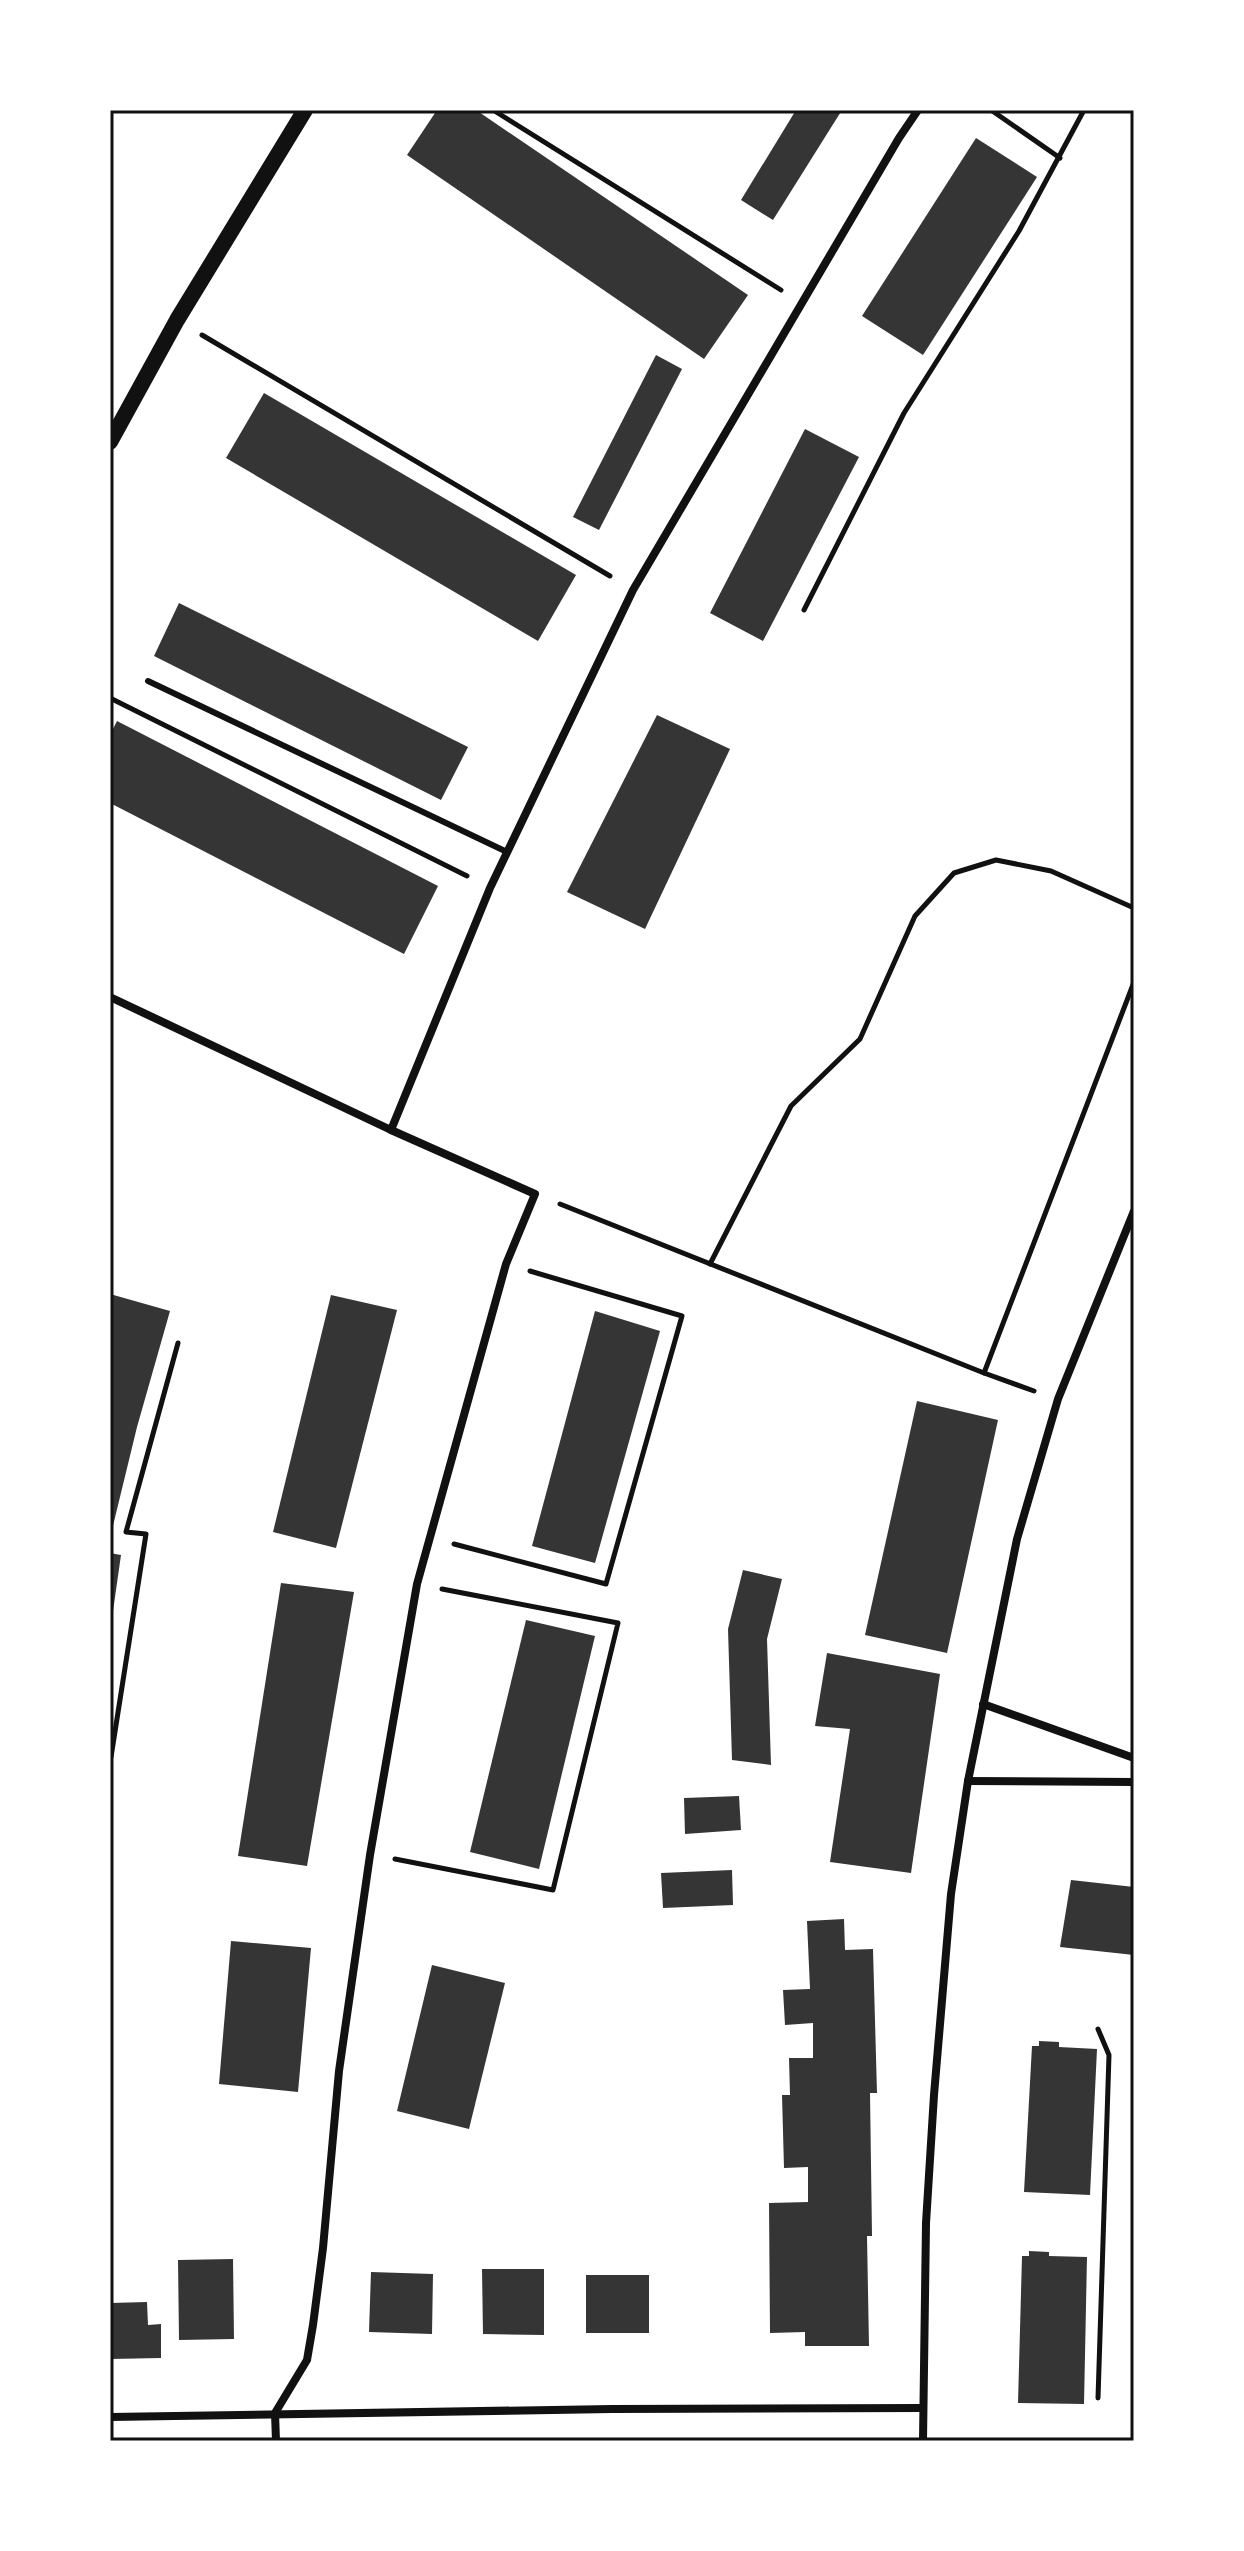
<svg xmlns="http://www.w3.org/2000/svg" width="1244" height="2551" font-family="'Fira Sans Condensed',sans-serif">
	<style>
		.building { fill: #353535 }
		.lines { fill: none; stroke-linecap: round; stroke-linejoin: round }
		.path { stroke: #111; stroke-width: 5 }
		.service { stroke: #111; stroke-width: 6 }
		.minor { stroke: #111; stroke-width: 8 }
		.secondary { stroke: #111; stroke-width: 16 }
		.neatline { fill: none; stroke: #111; stroke-width: 3 }
	</style>
	<rect width="100%" height="100%" fill="#fff"/>
	<g class="building">
		<polygon points="437,110 476,110 748,295 704,359 407,155"/>
		<polygon points="796,110 842,110 773,220 741,200"/>
		<polygon points="976,138 1037,177 923,355 862,316"/>
		<polygon points="656,355 682,369 599,530 573,517"/>
		<polygon points="264,393 576,575 538,641 226,458"/>
		<polygon points="805,429 859,457 763,641 710,613"/>
		<polygon points="179,603 468,747 441,800 154,656"/>
		<polygon points="657,715 730,749 645,929 567,892"/>
		<polygon points="117,721 438,886 404,954 110,803 110,735"/>
		<polygon points="110,1294 170,1311 137,1427 111,1534"/>
		<polygon points="331,1295 397,1310 336,1548 273,1532"/>
		<polygon points="595,1311 660,1331 595,1563 532,1546"/>
		<polygon points="917,1401 998,1420 947,1653 865,1635"/>
		<polygon points="110,1553 121,1555 112,1618 110,1618"/>
		<polygon points="743,1570 782,1579 767,1639 771,1765 732,1760 728,1629"/>
		<polygon points="281,1583 354,1592 307,1866 238,1856"/>
		<polygon points="526,1620 595,1636 539,1869 470,1852"/>
		<polygon points="827,1653 940,1674 911,1873 830,1862 850,1729 815,1726"/>
		<polygon points="739,1796 741,1830 685,1834 684,1798"/>
		<polygon points="732,1870 733,1905 663,1908 661,1873"/>
		<polygon points="1071,1880 1134,1887 1134,1955 1060,1947"/>
		<polygon points="844,1919 845,1950 873,1949 877,2093 870,2093 872,2236 867,2236 869,2346 805,2346 805,2332 770,2333 769,2203 808,2202 808,2167 784,2168 782,2095 790,2095 789,2058 813,2058 813,2023 785,2025 783,1990 810,1989 807,1921"/>
		<polygon points="231,1941 311,1948 298,2092 219,2084"/>
		<polygon points="432,1965 505,1983 469,2129 397,2111"/>
		<polygon points="1039,2041 1059,2042 1059,2047 1097,2049 1090,2195 1024,2192 1032,2046 1039,2046"/>
		<polygon points="1029,2251 1049,2252 1049,2256 1087,2257 1084,2404 1018,2403 1022,2256 1029,2256"/>
		<polygon points="233,2259 234,2339 179,2340 178,2260"/>
		<polygon points="482,2269 544,2269 544,2335 483,2334"/>
		<polygon points="371,2272 433,2274 432,2334 369,2332"/>
		<rect x="586" y="2275" width="63" height="58"/>
		<polygon points="147,2302 148,2325 161,2324 161,2358 110,2359 110,2303"/>
	</g>
	<g class="lines">
		<g class="path">
			<polyline points="493,110 781,290"/>
			<polyline points="991,110 1060,158"/>
			<polyline points="202,335 610,576"/>
			<polyline points="804,610 904,413 1019,231 1084,110"/>
			<polyline points="110,698 467,876"/>
			<polyline points="560,1204 984,1373 1034,1391"/>
			<polyline points="710,1264 791,1106 860,1039 915,916 954,873 996,860 1051,871 1134,908"/>
			<polyline points="984,1373 1134,982"/>
			<polyline points="454,1544 606,1584 682,1316 530,1271"/>
			<polyline points="111,1757 146,1534 126,1532 178,1343"/>
			<polyline points="395,1859 553,1890 618,1623 442,1589"/>
			<polyline points="1098,2398 1109,2055 1098,2029"/>
		</g>
		<polyline class="service" points="148,681 507,852"/>
		<g class="minor">
			<polyline points="110,997 391,1130 535,1194 506,1264 417,1584 370,1855 339,2071 323,2248 313,2325 307,2360 275,2413 276,2441"/>
			<polyline points="391,1130 490,888 633,590 899,138 918,110"/>
			<polyline points="983,1704 1134,1758"/>
			<polyline points="968,1781 1134,1782"/>
			<polyline points="110,2417 612,2409 922,2408"/>
			<polyline points="923,2441 926,2223 934,2095 951,1894 968,1781 1017,1539 1058,1399 1134,1211"/>
		</g>
		<polyline class="secondary" points="110,442 177,320 305,110"/>
	</g>
	<rect width="1244" height="2551" fill="none" stroke="#ffffff" stroke-width="224"/>
	<rect x="112" y="112" width="1020" height="2327" class="neatline"/>
</svg>
